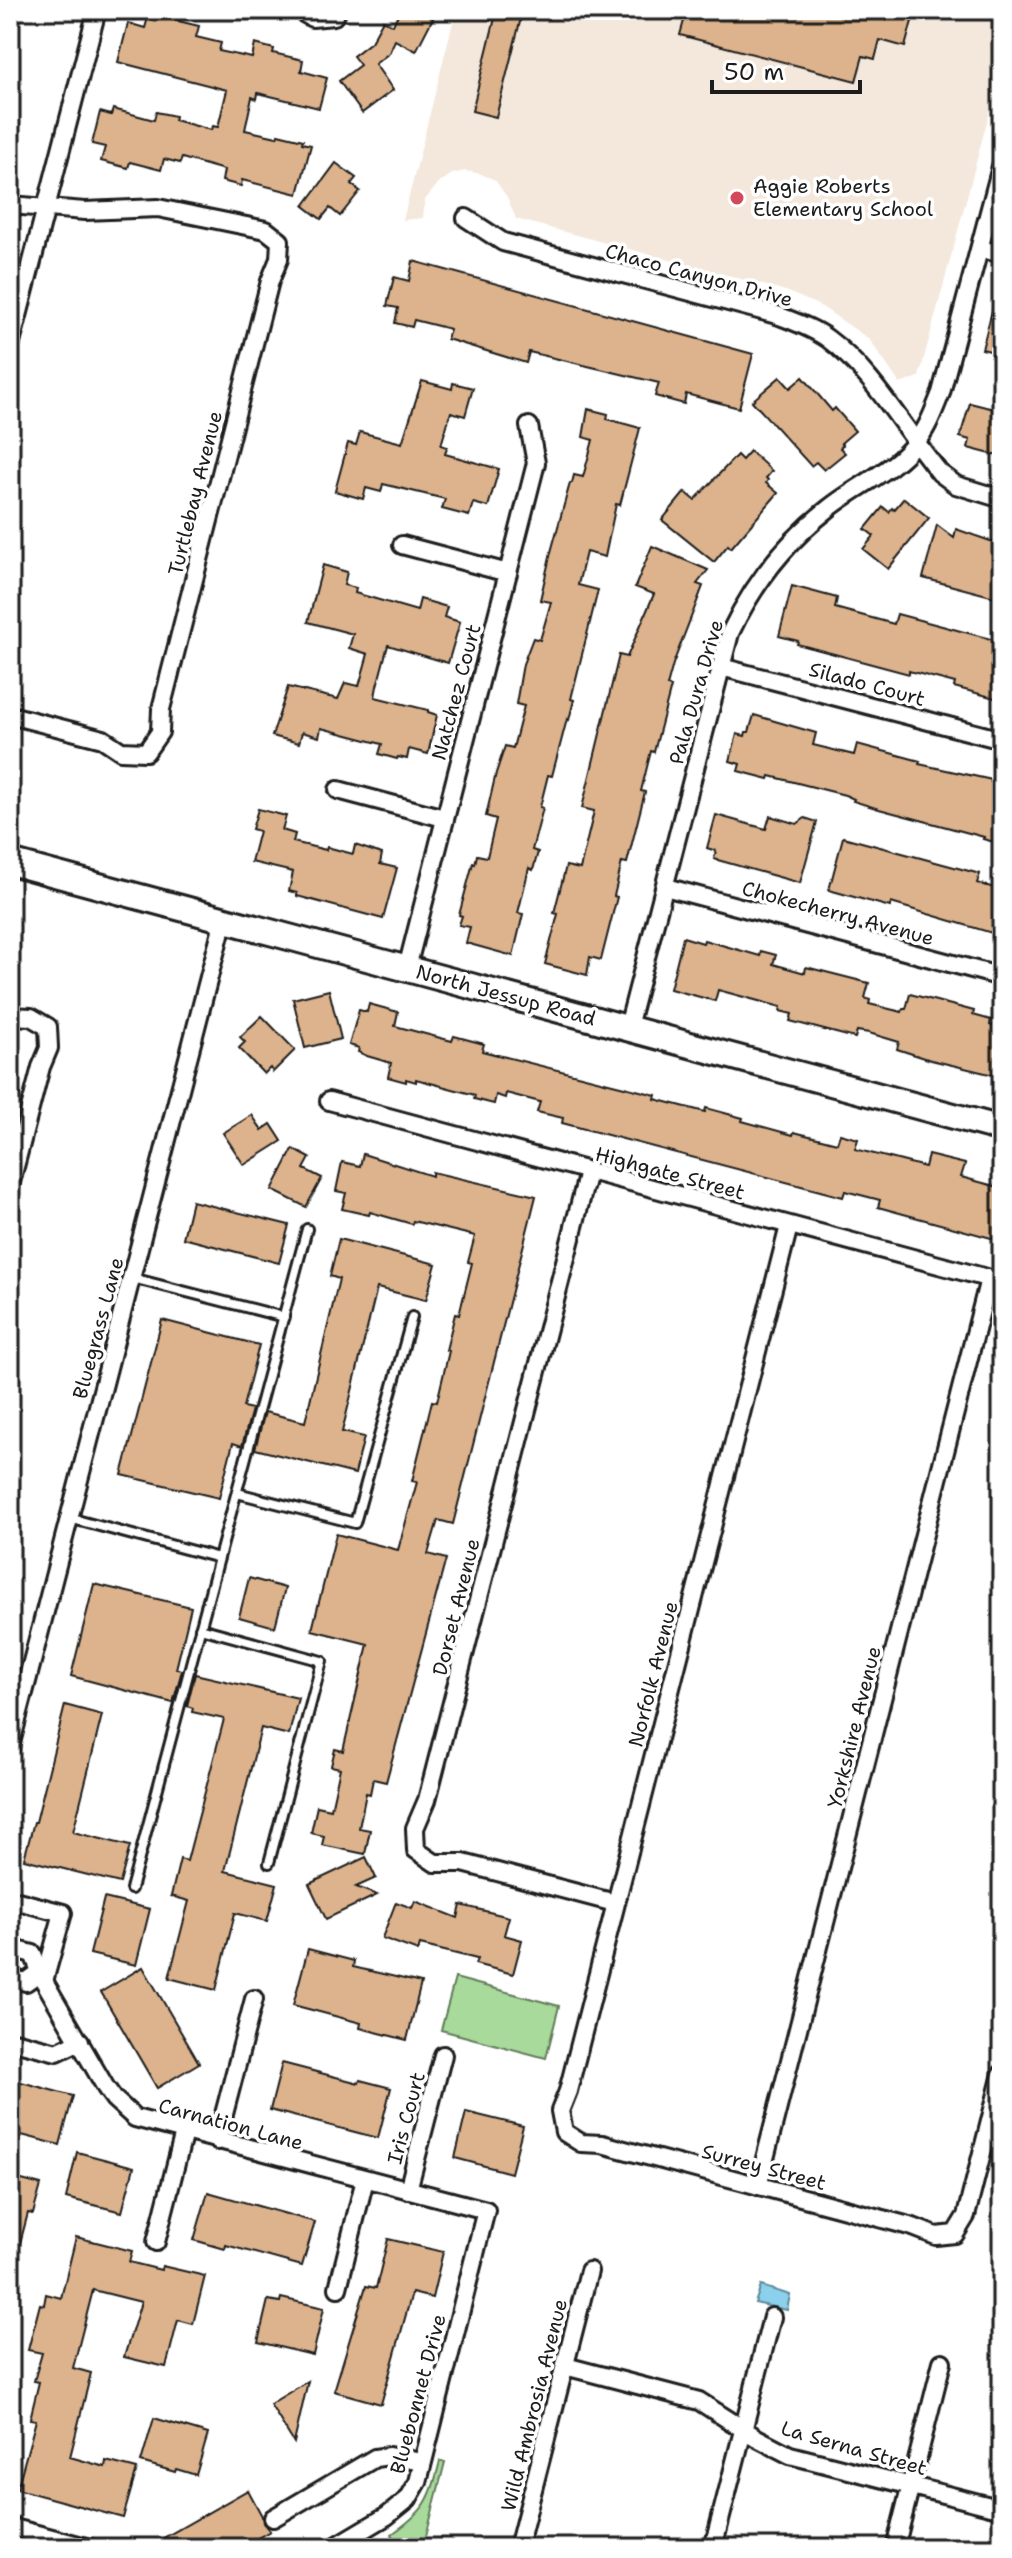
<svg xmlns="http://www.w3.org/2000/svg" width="1012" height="2558" font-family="'Shantell Sans',sans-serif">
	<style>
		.built { fill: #f4e8dc }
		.green { fill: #a8da9b; stroke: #627b5c; stroke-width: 2 }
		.water { fill: #8bd1ed; stroke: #5f8999; stroke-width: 2 }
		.building { fill: #dcb38c; stroke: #1c1c1c; stroke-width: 2 }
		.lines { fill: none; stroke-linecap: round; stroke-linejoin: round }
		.lane-casing { stroke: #1c1c1c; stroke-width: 14 }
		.street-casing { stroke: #1c1c1c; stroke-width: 22 }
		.secondary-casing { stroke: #1c1c1c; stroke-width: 30 }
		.lane { stroke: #fff; stroke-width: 8 }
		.street { stroke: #fff; stroke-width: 16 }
		.secondary { stroke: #fff; stroke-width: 24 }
		.poi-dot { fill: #d1495b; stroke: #fff; stroke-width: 3 }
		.labels { text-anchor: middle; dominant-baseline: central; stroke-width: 7; stroke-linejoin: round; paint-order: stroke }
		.poi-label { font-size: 20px; fill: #1c1c1c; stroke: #fff; text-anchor: start }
		.street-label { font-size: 20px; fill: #1c1c1c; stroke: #fff }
	</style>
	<rect width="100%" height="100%" fill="#fff"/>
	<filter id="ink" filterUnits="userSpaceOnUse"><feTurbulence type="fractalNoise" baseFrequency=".0125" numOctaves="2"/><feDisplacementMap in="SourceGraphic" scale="16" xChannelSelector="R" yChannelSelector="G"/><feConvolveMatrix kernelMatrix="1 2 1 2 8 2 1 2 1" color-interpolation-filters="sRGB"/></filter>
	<g filter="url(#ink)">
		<polygon class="built" points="456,10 1002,10 1002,65 919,377 900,384 869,339 822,307 786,291 516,219 507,197 495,180 481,174 466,171 452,174 438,184 425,200 423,218 403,220"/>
		<g class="green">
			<polygon points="455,1978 559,2006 546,2058 441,2030"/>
			<path d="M440,2461l5,1 -22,86h-23l-8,-14c34,-24 38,-33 48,-73z"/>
		</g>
		<polygon class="water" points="761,2286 790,2295 787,2310 755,2303"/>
		<g class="building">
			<polygon points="400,10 423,10 434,16 416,51 395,40 389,53 375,64 393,90 362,113 339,81 360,65 353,56 371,42 383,20 393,25"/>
			<polygon points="497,10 523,10 496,117 472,111"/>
			<polygon points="687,10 915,10 905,47 880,40 875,59 863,56 856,81 680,35"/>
			<polygon points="149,14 199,26 196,37 221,43 219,51 252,58 255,44 274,49 273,53 303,60 301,71 327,78 319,108 258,93 257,99 252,97 245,130 277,137 278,134 303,140 302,143 311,145 298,194 242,180 241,186 222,181 224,170 182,158 180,163 164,159 161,170 130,162 128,168 101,161 105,147 92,144 100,112 111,115 113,109 154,120 156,112 175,116 174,120 211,130 212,126 218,127 227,90 118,62 128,23 145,28"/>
			<polygon points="336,163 356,178 351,184 360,191 340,216 330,208 321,219 304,206"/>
			<polygon points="413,261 753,354 739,408 686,394 684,404 655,396 659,383 529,352 526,363 447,339 450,329 414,320 412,327 395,323 398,308 387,306 394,277 409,281"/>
			<polygon points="997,292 1002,293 1002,354 982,349"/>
			<polygon points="780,377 790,388 803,377 832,411 835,408 855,431 841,443 843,445 840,448 845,453 824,470 816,462 811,466 752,401"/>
			<polygon points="422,381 452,389 453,383 473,388 465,416 451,412 441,445 447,447 445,454 499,469 488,507 473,503 469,516 442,509 445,499 383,484 381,492 366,488 363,499 335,491 348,443 356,445 360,432 402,443"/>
			<polygon points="970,403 1002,411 1002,457 968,448 970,440 960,437"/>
			<polygon points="588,409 608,414 607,419 640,428 620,505 616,504 605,557 586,552 578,585 598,590 571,699 574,700 569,720 567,719 552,776 548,775 540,807 543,808 532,850 538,852 533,870 529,868 518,913 523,914 513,956 466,943 470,927 459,925 462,916 459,915 473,863 475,864 477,855 487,857 496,819 486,816 496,773 505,746 513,748 524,706 516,704 523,664 533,638 540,640 551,602 540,600 551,552 570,483 572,483 574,475 583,477 593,440 583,437"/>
			<polygon points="750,451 772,471 766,478 768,480 766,483 778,493 731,548 728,545 714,562 662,520 685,492 695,500 737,455 742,460"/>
			<polygon points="904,498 929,518 888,569 863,549 874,536 865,529 883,507 889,512 892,508 894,510"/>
			<polygon points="937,525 954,538 956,529 1002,545 1002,599 923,578"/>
			<polygon points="652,546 708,570 697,584 703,586 673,664 667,686 671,687 654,752 651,751 641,791 645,792 627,863 622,862 614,896 617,897 601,960 590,957 587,975 545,964 558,914 554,913 566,866 580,869 594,811 582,808 619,655 627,657 654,594 635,587"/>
			<polygon points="323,565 347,572 344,585 356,588 355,593 417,611 420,599 447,607 444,617 460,622 448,663 388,645 377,686 375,697 428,710 428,712 437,715 428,754 409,749 407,759 398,757 397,759 379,754 382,744 321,728 319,737 302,732 299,743 272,736 288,687 338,699 345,683 359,686 368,654 349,648 353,634 308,622"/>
			<polygon points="792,586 837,598 835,608 894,624 897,614 1002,642 1002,700 954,687 955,683 909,671 909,674 797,644 798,641 779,636"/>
			<polygon points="754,715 816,733 813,745 854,755 857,744 920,761 919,764 992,780 991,782 1002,785 1002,844 983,839 984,837 879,809 853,801 854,799 845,795 770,776 769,779 738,771 740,764 730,761 737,734 745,736 746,732 749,732"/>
			<polygon points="258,809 286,816 282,830 295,834 293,842 326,850 327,847 353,854 355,845 382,854 380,864 397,868 383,919 297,896 297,893 289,891 293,872 251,862 259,831 252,829"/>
			<polygon points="716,815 766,829 770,816 797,824 805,818 817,822 800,883 714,859 716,851 707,848"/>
			<polygon points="843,837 980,874 977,883 1002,890 1002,936 891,903 890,907 829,890"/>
			<polygon points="683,937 703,943 704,940 760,956 761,951 776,955 773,964 805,973 806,967 869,983 865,998 870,1000 869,1004 902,1012 903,1009 906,1009 910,994 974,1011 973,1015 991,1020 990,1025 1002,1029 1002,1077 931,1060 897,1049 899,1042 869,1033 857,1031 855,1038 790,1021 792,1014 780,1011 781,1007 718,990 715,1001 670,989"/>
			<polygon points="329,990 341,1039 305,1048 293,999"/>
			<polygon points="369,1004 398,1012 395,1026 452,1041 454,1036 484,1044 482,1051 656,1095 655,1099 705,1112 706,1108 743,1118 742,1121 793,1135 794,1132 837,1143 840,1134 858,1139 855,1149 925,1167 928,1155 965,1164 961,1177 1002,1188 1002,1241 878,1207 880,1200 845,1191 843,1197 562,1123 563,1118 537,1112 540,1102 506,1093 505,1098 496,1095 494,1104 474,1099 475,1095 416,1079 416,1082 406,1079 406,1082 388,1077 391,1063 367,1056 358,1052 359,1048 349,1045 359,1010 367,1012"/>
			<polygon points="262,1016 295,1050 273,1072 270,1068 264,1074 239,1048 245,1042 240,1037"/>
			<polygon points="252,1115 262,1130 271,1124 282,1141 244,1165 223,1133"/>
			<polygon points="293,1149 310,1158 304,1169 322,1178 306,1207 272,1190"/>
			<polygon points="363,1154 432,1176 432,1172 536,1196 453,1524 438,1520 428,1554 446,1559 386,1782 373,1779 370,1794 366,1793 359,1828 370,1830 365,1854 322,1845 324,1836 311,1833 317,1806 331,1809 340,1768 331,1766 335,1749 343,1751 368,1644 312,1630 336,1534 398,1550 417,1482 412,1481 432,1401 437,1402 449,1351 446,1350 455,1314 459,1315 472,1263 468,1262 475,1236 413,1221 412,1224 370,1212 369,1215 342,1209 346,1193 336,1191 342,1162 360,1166"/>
			<polygon points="192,1201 289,1225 279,1263 183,1238"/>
			<polygon points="339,1239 436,1264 426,1300 377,1288 342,1432 364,1437 355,1474 255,1449 265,1412 305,1422 339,1279 330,1276"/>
			<polygon points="162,1320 259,1345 243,1407 252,1409 242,1446 233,1443 219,1498 122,1475"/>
			<polygon points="249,1578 285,1588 275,1627 239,1617"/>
			<polygon points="94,1584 191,1607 176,1669 182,1670 173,1703 71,1676"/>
			<polygon points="195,1674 298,1698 289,1735 261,1728 225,1871 277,1884 267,1921 235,1913 216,1990 169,1978 189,1901 171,1896 180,1859 187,1861 224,1719 192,1712 193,1708 187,1706"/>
			<polygon points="65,1705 102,1715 73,1832 130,1846 120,1883 24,1859 34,1822 36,1822"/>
			<polygon points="366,1857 376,1878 356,1887 377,1895 326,1919 309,1884"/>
			<polygon points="104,1898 150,1909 136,1965 90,1954"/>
			<polygon points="415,1901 458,1918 461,1905 509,1917 504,1935 522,1940 513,1974 475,1964 477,1959 420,1945 418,1951 382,1938 396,1902 412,1908"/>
			<polygon points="308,1949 354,1961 353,1967 421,1983 407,2040 360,2028 361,2023 293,2005"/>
			<polygon points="143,1967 199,2063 157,2088 101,1992"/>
			<polygon points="282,2063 359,2083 360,2080 391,2088 378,2138 270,2110"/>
			<polygon points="10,2079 73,2096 60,2145 10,2132"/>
			<polygon points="466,2112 523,2126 511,2173 455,2158"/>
			<polygon points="77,2152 134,2167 122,2212 66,2198"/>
			<polygon points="10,2177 41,2185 33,2214 28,2213 15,2262 10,2261"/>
			<polygon points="208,2192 315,2222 302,2266 226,2245 225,2249 194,2240"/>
			<polygon points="76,2237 132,2251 129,2262 161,2270 162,2266 205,2276 193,2324 178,2320 166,2367 124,2357 141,2302 93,2290 73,2368 91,2373 70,2457 105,2467 106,2461 137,2469 123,2518 17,2489 36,2420 30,2419 39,2382 34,2381 42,2353 28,2350 40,2304 44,2305 46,2294 61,2298"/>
			<polygon points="388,2239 443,2252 432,2298 412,2293 381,2404 334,2391 366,2286 376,2288"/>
			<polygon points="281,2298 324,2308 313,2355 258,2342 268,2300 280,2302"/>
			<polygon points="308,2381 294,2443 270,2404"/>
			<polygon points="154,2418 208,2434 196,2475 176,2469 175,2472 141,2462"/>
			<polygon points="248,2490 262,2516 263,2523 270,2531 240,2548 146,2548"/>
		</g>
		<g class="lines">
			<defs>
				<g id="lane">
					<polyline points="989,10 1002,15"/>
					<polyline points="132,1278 284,1317"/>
					<polyline points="237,1493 355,1523 412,1317"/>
					<polyline points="69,1518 219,1558 131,1889"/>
					<polyline points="219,1558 307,1229"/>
					<polyline points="200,1628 322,1661 269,1863"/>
				</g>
				<g id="street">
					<polyline points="298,10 312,18 334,16 338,10"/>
					<polyline points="10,205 85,211 158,208 266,230 280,241 279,259 270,281 161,709 160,732 146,752 121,751 103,739 10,715"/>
					<path d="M466,218l37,24 274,73c18,7 36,13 51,24 45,33 76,91 112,134l16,12 46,14"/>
					<polyline points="980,249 1002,254"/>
					<polyline points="10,347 97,10"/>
					<polyline points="402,545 508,573"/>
					<polyline points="721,667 1002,740"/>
					<polyline points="338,790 444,818"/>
					<polyline points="665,887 1002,977"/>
					<polyline points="407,968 536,463 529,426"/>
					<polyline points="10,1016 31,1017 48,1027 49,1048 41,1067 10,1186"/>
					<path d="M628,1027l102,-394c23,-49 55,-90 98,-124 28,-23 66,-38 88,-67 12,-14 18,-32 25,-49l61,-230"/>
					<polyline points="329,1101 1002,1282"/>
					<polyline points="588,1172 427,1800 415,1828 416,1850 435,1863 463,1863 615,1903"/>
					<polyline points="789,1226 568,2091 560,2111 564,2132 581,2143 602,2144 913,2227 936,2236 955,2234 966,2216 1002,2074"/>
					<polyline points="10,1747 224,919"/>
					<polyline points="10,1899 63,1913 44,1981"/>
					<polyline points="10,1948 33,1954 44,1981 106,2088 114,2099 135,2118 486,2210 418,2482 408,2499 387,2516 333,2548"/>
					<polyline points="10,1978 26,1982 40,1972"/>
					<polyline points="10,2040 57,2052 80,2041"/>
					<polyline points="217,2141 254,1999"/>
					<polyline points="758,2186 989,1279"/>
					<polyline points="408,2190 443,2055"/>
					<polyline points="156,2242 184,2132"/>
					<polyline points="338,2288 365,2179"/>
					<polyline points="565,2366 699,2401 757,2438 790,2455 1002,2509"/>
					<polyline points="273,2518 375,2458 389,2456 422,2462"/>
					<polyline points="10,2527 90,2548"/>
					<polyline points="518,2548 589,2271"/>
					<polyline points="713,2548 772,2317"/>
					<polyline points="895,2548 942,2362"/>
				</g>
				<polyline id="secondary" points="10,862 1002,1129"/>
			</defs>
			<use href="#lane" class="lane-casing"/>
			<use href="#street" class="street-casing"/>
			<use href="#secondary" class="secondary-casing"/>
			<use href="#lane" class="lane"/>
			<use href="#street" class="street"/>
			<use href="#secondary" class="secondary"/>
		</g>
	</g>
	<circle class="poi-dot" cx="737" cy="198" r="8"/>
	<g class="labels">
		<g class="poi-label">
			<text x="753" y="186">Aggie Roberts<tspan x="753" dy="23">Elementary School</tspan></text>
		</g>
		<g class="street-label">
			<text transform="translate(699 275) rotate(15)">Chaco Canyon Drive</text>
			<text transform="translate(195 493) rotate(-76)">Turtlebay Avenue</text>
			<text transform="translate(867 684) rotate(15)">Silado Court</text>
			<text transform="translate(456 692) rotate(-75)">Natchez Court</text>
			<text transform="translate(696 692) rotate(-74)">Pala Dura Drive</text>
			<text transform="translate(838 913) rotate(15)">Chokecherry Avenue</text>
			<text transform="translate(506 995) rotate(15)">North Jessup Road</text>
			<text transform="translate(670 1173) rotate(15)">Highgate Street</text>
			<text transform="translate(98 1328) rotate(-75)">Bluegrass Lane</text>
			<text transform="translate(456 1607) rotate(-76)">Dorset Avenue</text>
			<text transform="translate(653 1674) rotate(-76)">Norfolk Avenue</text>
			<text transform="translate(854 1727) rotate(-76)">Yorkshire Avenue</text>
			<text transform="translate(406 2118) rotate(-75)">Iris Court</text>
			<text transform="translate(231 2124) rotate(15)">Carnation Lane</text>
			<text transform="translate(764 2167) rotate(15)">Surrey Street</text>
			<text transform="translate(418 2394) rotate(-75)">Bluebonnet Drive</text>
			<text transform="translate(534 2405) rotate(-76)">Wild Ambrosia Avenue</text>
			<text transform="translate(854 2448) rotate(16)">La Serna Street</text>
		</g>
	</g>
	<rect width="1012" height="2558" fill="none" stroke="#fff" stroke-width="40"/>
	<rect x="20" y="20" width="972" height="2518" fill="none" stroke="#1c1c1c" stroke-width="3" filter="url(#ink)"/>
	<path d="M712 80v12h148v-12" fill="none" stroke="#1c1c1c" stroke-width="4"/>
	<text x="724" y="80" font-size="24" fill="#1c1c1c" stroke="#ffffff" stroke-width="6" paint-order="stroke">50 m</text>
</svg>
